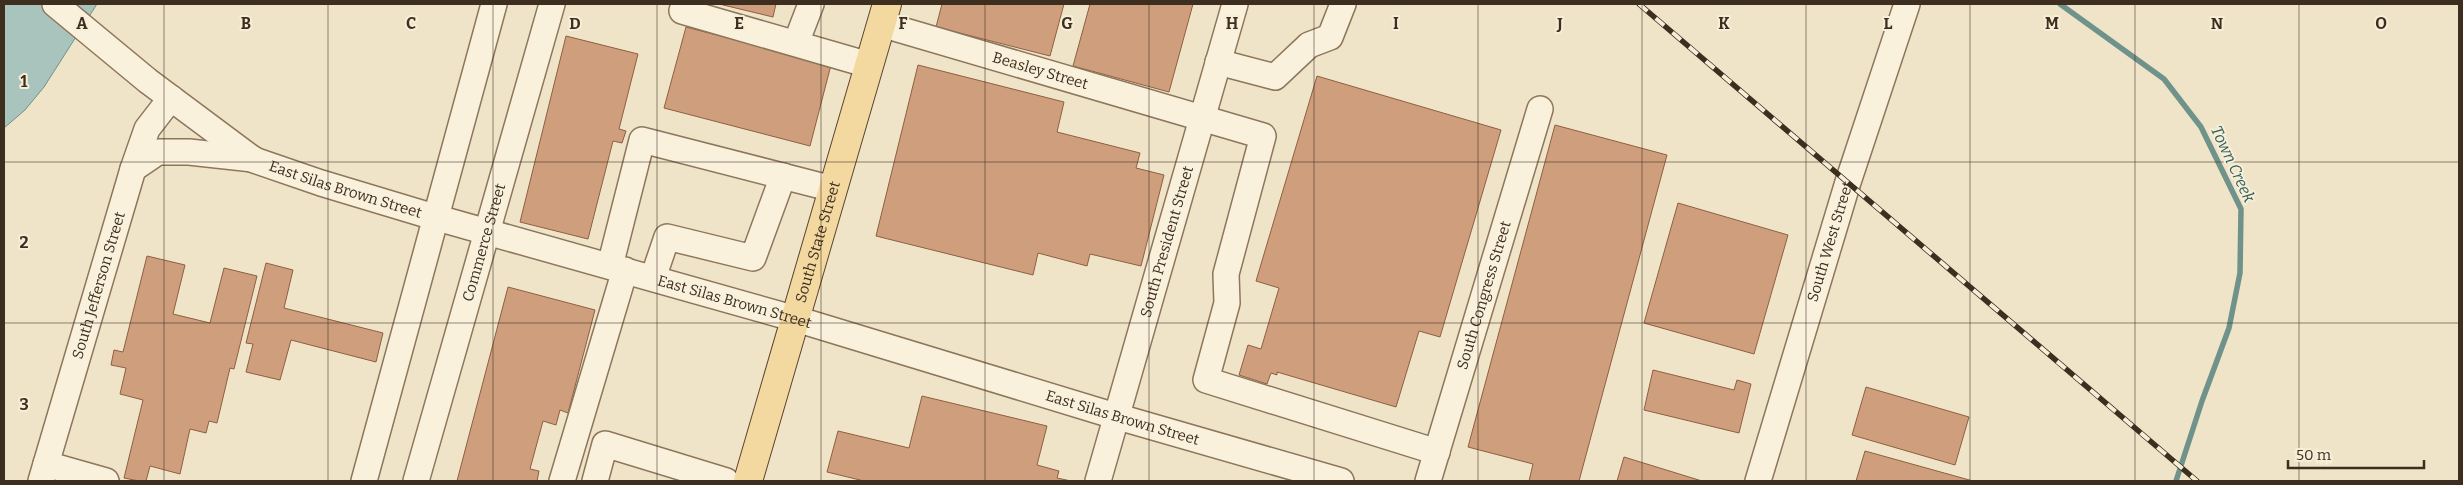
<svg xmlns="http://www.w3.org/2000/svg" width="2463" height="485" font-family="Bitter,serif">
	<style>
		.water { fill: #a9c4bc; stroke: #6f938a }
		.lines { fill: none; stroke-linecap: round; stroke-linejoin: round }
		.stream { stroke: #6f938a; stroke-width: 5.5 }
		.building { fill: #cf9f7d; stroke: #8d5f41 }
		.minor-casing { stroke: #8d765c; stroke-width: 28 }
		.major-casing { stroke: #5b4430; stroke-width: 30 }
		.minor { stroke: #faf1dc; stroke-width: 25 }
		.major { stroke: #f3d9a0; stroke-width: 28 }
		.rail-casing { stroke: #3d2e20; stroke-width: 5.5 }
		.rail { stroke: #f7eed8; stroke-width: 4; stroke-dasharray: 11; stroke-linecap: butt }
		.grid { fill: none; stroke: #3d2e20; stroke-width: 1; stroke-opacity: 0.55 }
		.labels { text-anchor: middle; dominant-baseline: central; stroke-width: 4; stroke-linejoin: round; paint-order: stroke }
		.street-label { font-size: 15px; fill: #3d2e20; stroke: #f7eed8 }
		.water-label { font-size: 16px; font-style: italic; fill: #2f5d5a; stroke: #f7eed8 }
		.grid-label { font-size: 16px; text-anchor: middle; font-weight: bold; fill: #3d2e20; stroke: #f7eed8; stroke-width: 4; stroke-linejoin: round; paint-order: stroke }
	</style>
	<rect width="100%" height="100%" fill="#f0e4c8"/>
	<polygon class="water" points="4,4 97,4 44,87 25,110 4,128"/>
	<g class="lines">
		<polyline class="stream" points="2060,4 2164,79 2201,127 2241,209 2240,273 2229,328 2202,401 2176,481"/>
	</g>
	<g class="building">
		<polygon points="719,4 776,4 773,17"/>
		<polygon points="942,4 1064,4 1050,56 936,27"/>
		<polygon points="1090,4 1193,4 1169,92 1073,66"/>
		<polygon points="686,27 831,65 810,146 664,108"/>
		<polygon points="566,36 638,54 619,129 626,131 622,143 613,141 588,239 520,222"/>
		<polygon points="918,65 1064,102 1057,132 1140,153 1136,168 1164,175 1141,266 1090,254 1087,266 1038,253 1033,275 876,236"/>
		<polygon points="1317,76 1501,130 1440,337 1419,331 1396,407 1277,372 1277,375 1271,373 1267,384 1239,375 1248,345 1261,349 1279,288 1256,281"/>
		<polygon points="1555,125 1667,155 1579,481 1529,481 1533,464 1468,447"/>
		<polygon points="1678,203 1788,235 1754,354 1644,323"/>
		<polygon points="147,256 185,265 173,314 210,323 224,268 257,276 234,369 230,368 217,423 209,421 206,433 190,429 180,474 150,466 146,481 139,481 124,478 143,400 120,394 126,368 111,365 114,350 123,352"/>
		<polygon points="266,263 293,270 284,308 383,333 376,362 291,340 280,380 246,372 253,344 246,343"/>
		<polygon points="508,287 595,310 568,413 560,410 556,425 543,421 530,469 539,471 537,481 457,481"/>
		<polygon points="1653,370 1734,390 1737,380 1751,384 1739,433 1644,410"/>
		<polygon points="1866,387 1969,417 1955,465 1852,435"/>
		<polygon points="922,396 1047,426 1037,465 1059,471 1057,478 1071,481 864,481 827,472 838,431 909,448"/>
		<polygon points="1865,451 1973,481 1856,481"/>
		<polygon points="1624,457 1702,481 1617,481"/>
	</g>
	<g class="lines">
		<defs>
			<g id="minor">
				<path id="s1" d="M55,4l93,77 106,79 67,23 113,34 362,102 319,97 226,65"/>
				<polyline points="684,4 682,11 869,65"/>
				<path id="s2" d="M881,24l382,112 -37,138 1,29 -21,77 231,72"/>
				<polyline points="796,43 811,4"/>
				<polyline points="1218,62 1275,77 1309,45 1330,37 1343,4"/>
				<polyline points="133,169 158,152 189,152 253,159"/>
				<polyline points="610,266 642,140 833,189"/>
				<polyline points="653,278 667,237 753,258 783,176"/>
				<polyline points="46,464 106,481"/>
				<path id="s3" d="M41,481l92,-312 14,-40 24,-31"/>
				<polyline points="364,481 494,4"/>
				<path id="s4" d="M416,481l136,-477"/>
				<polyline points="562,481 625,270"/>
				<polyline points="595,481 605,444 726,481"/>
				<path id="s5" d="M1098,481l137,-477"/>
				<path id="s6" d="M1428,481l112,-372"/>
				<path id="s7" d="M1758,481l90,-299 59,-178"/>
			</g>
			<g id="major">
				<path id="s8" d="M748,481l139,-477"/>
			</g>
		</defs>
		<use href="#minor" class="minor-casing"/>
		<use href="#major" class="major-casing"/>
		<use href="#minor" class="minor"/>
		<use href="#major" class="major"/>
		<defs>
			<polyline id="rail" points="1639,4 2197,481"/>
		</defs>
		<use href="#rail" class="rail-casing"/>
		<use href="#rail" class="rail"/>
	</g>
	<path class="grid" d="M164,4v477M328,4v477M493,4v477M657,4v477M821,4v477M985,4v477M1149,4v477M1314,4v477M1478,4v477M1642,4v477M1806,4v477M1970,4v477M2135,4v477M2299,4v477M4,162h2455M4,323h2455"/>
	<g class="labels">
		<g class="street-label">
			<text stroke="none"><textPath href="#s2" startOffset="166">Beasley Street</textPath></text>
			<text stroke="none"><textPath href="#s1" startOffset="349">East Silas Brown Street</textPath></text>
			<text stroke="none"><textPath href="#s4" startOffset="248">Commerce Street</textPath></text>
			<text stroke="none"><textPath href="#s5" startOffset="249">South President Street</textPath></text>
			<text stroke="none"><textPath href="#s7" startOffset="250">South West Street</textPath></text>
			<text stroke="none"><textPath href="#s8" startOffset="249">South State Street</textPath></text>
			<text stroke="none"><textPath href="#s3" startOffset="204">South Jefferson Street</textPath></text>
			<text stroke="none"><textPath href="#s6" startOffset="194">South Congress Street</textPath></text>
			<text stroke="none"><textPath href="#s1" startOffset="754">East Silas Brown Street</textPath></text>
			<text stroke="none"><textPath href="#s1" startOffset="1159">East Silas Brown Street</textPath></text>
		</g>
		<g class="water-label">
			<text transform="translate(2233 164) rotate(65)">Town Creek</text>
		</g>
	</g>
	<g class="grid-label">
		<text x="82" y="29">A</text>
		<text x="246" y="29">B</text>
		<text x="411" y="29">C</text>
		<text x="575" y="29">D</text>
		<text x="739" y="29">E</text>
		<text x="903" y="29">F</text>
		<text x="1067" y="29">G</text>
		<text x="1232" y="29">H</text>
		<text x="1396" y="29">I</text>
		<text x="1560" y="29">J</text>
		<text x="1724" y="29">K</text>
		<text x="1888" y="29">L</text>
		<text x="2052" y="29">M</text>
		<text x="2217" y="29">N</text>
		<text x="2381" y="29">O</text>
		<text x="24" y="87">1</text>
		<text x="24" y="248">2</text>
		<text x="24" y="410">3</text>
	</g>
	<rect width="2463" height="485" fill="none" stroke="#3d2e20" stroke-width="10"/>
	<path d="M2288 460v8h136v-8" fill="none" stroke="#3d2e20" stroke-width="2.5"/>
	<text x="2296" y="460" font-size="15" fill="#3d2e20" stroke="#f7eed8" stroke-width="4" paint-order="stroke">50 m</text>
</svg>
